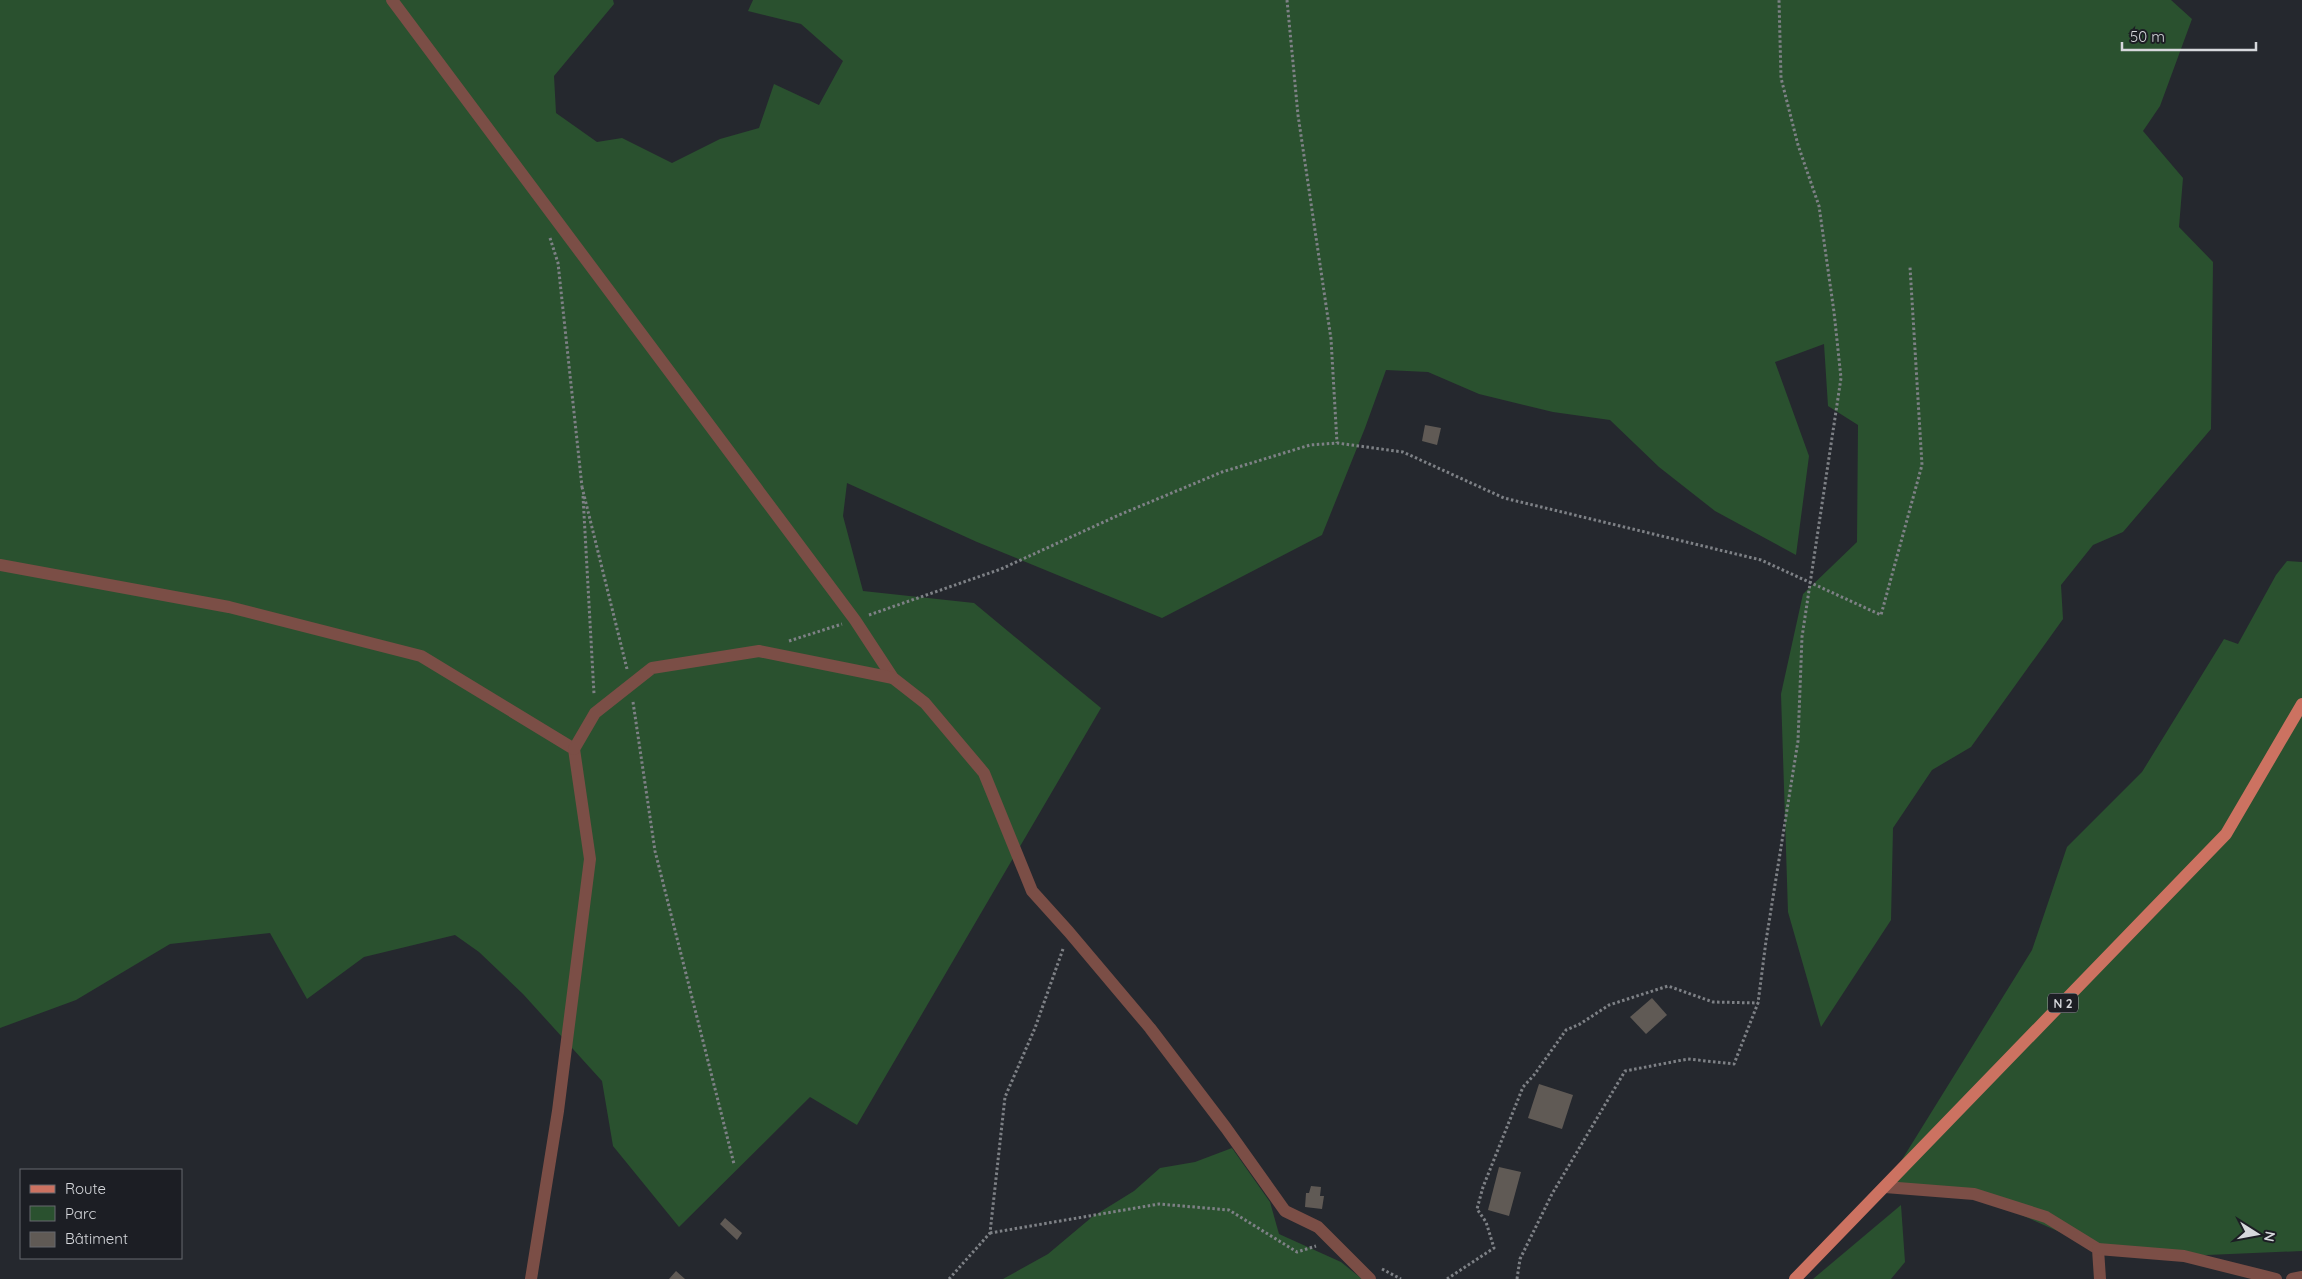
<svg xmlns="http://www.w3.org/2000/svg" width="2302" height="1279" font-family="Quicksand,sans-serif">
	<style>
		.green { fill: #2a512f }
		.building { fill: #605a55 }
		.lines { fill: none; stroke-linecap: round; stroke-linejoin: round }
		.path { stroke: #7e8186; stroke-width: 3; stroke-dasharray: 2.5 2.5; stroke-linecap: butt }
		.street { stroke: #7b4e46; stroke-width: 12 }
		.primary { stroke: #cc7261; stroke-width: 12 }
		.labels { text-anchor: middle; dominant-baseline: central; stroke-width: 5; stroke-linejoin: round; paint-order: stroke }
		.shield { fill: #1c1e24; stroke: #9ea0a5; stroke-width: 1 }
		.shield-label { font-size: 12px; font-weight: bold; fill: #d6d8dc }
	</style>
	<rect width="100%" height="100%" fill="#25282e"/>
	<g class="green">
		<polygon points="0,0 613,0 614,4 554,76 556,113 597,142 622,138 672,163 720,139 759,128 774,84 819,105 843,61 801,24 748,11 753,0 2171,0 2192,19 2160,106 2143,131 2183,178 2179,227 2213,262 2211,429 2123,532 2093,545 2061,585 2063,619 1971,747 1932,770 1893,828 1891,920 1821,1027 1788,912 1781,694 1803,594 1857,542 1858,425 1828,406 1824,344 1775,362 1809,456 1796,555 1715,511 1659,467 1610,420 1553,412 1479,394 1428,372 1386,370 1365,428 1322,535 1162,618 977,542 847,483 843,516 863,591 974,603 1101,708 857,1125 810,1097 679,1227 613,1146 602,1081 523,994 479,952 455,935 364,957 307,999 270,933 170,944 76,1000 0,1028"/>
		<polygon points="2287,561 2302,562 2302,1251 2184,1256 2098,1249 1974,1194 1885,1187 2032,950 2067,847 2142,772 2224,639 2238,644 2276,575"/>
		<polygon points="1232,1148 1270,1202 1279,1234 1341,1262 1362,1279 1003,1279 1048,1254 1092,1217 1134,1191 1160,1168 1195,1162"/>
		<polygon points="1901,1205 1905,1262 1891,1279 1813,1279"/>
	</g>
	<g class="building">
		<polygon points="1425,425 1441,428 1437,445 1422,441"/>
		<polygon points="1652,998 1667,1015 1646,1034 1630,1017"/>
		<polygon points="1539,1084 1573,1095 1562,1129 1528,1118"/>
		<polygon points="1499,1167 1521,1172 1509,1216 1488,1210"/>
		<polygon points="1311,1186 1321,1187 1320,1196 1324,1196 1322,1209 1305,1207 1306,1193 1309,1193"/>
		<polygon points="725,1218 742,1233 737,1240 720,1224"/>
		<polygon points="676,1271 685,1279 669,1279"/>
	</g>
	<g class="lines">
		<g class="path">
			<polyline points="1287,0 1298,115 1331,339 1337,443"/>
			<polyline points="550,238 558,263 582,487"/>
			<polyline points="582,487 627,669"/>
			<polyline points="583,496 594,694"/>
			<polyline points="869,615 1001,569 1119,515 1222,472 1310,445 1337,443 1403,452 1504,498 1761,560 1881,615 1922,465 1910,267"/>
			<polyline points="789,641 842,624"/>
			<polyline points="633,702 655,851 734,1164"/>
			<polyline points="990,1233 1159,1204 1229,1210 1297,1252 1316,1246"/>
			<polyline points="1382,1269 1401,1279"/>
			<polyline points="949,1279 990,1233 1005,1097 1035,1028 1063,949"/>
			<polyline points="1447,1279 1494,1248 1486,1222 1477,1209 1483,1187 1523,1087 1534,1075 1566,1030 1580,1024 1609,1005 1668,986 1713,1002 1758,1003"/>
			<polyline points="1517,1279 1520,1259 1552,1194 1625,1071 1688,1059 1734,1064 1758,1003 1766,941 1798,741 1802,637 1841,378 1834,312 1819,206 1798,145 1781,78 1779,0"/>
		</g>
		<g class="street">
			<polyline points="392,0 855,620 893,678 925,703 984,773 1032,891 1069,932 1150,1028 1226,1128 1285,1211 1318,1227 1370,1279"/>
			<polyline points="0,565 229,607 421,656 574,749 590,859 558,1111 531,1279"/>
			<polyline points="574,749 595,713 652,668 759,651 893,678"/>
			<polyline points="1885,1187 1974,1194 2046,1217 2098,1249 2100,1279"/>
			<polyline points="2098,1249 2184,1256 2276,1279"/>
			<polyline points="2292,1279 2302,1277"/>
		</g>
		<polyline class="primary" points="1795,1279 2226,834 2302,704"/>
	</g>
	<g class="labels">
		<rect class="shield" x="2048" y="993.5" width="30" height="19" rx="4"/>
		<g class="shield-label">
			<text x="2063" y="1003">N 2</text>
		</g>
	</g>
	<rect x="20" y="1169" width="162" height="90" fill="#1c1e24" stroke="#66686e"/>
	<rect x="30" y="1185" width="25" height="8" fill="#cc7261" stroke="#66686e"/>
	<text x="65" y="1194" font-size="15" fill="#d6d8dc">Route</text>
	<rect x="30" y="1206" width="25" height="15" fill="#2a512f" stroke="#66686e"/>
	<text x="65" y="1219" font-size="15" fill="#d6d8dc">Parc</text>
	<rect x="30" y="1232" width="25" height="15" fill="#605a55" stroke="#66686e"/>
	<text x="65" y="1244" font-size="15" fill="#d6d8dc">Bâtiment</text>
	<g transform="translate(2257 1234) rotate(101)" stroke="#1c1e24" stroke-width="4" paint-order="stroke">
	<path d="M0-4L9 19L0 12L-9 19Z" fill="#d6d8dc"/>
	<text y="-8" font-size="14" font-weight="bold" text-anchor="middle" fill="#d6d8dc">N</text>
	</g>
	<path d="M2122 42v8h134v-8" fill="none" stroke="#d6d8dc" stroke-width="2.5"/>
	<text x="2130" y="42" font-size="15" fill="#d6d8dc" stroke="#1c1e24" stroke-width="4" paint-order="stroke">50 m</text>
</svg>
